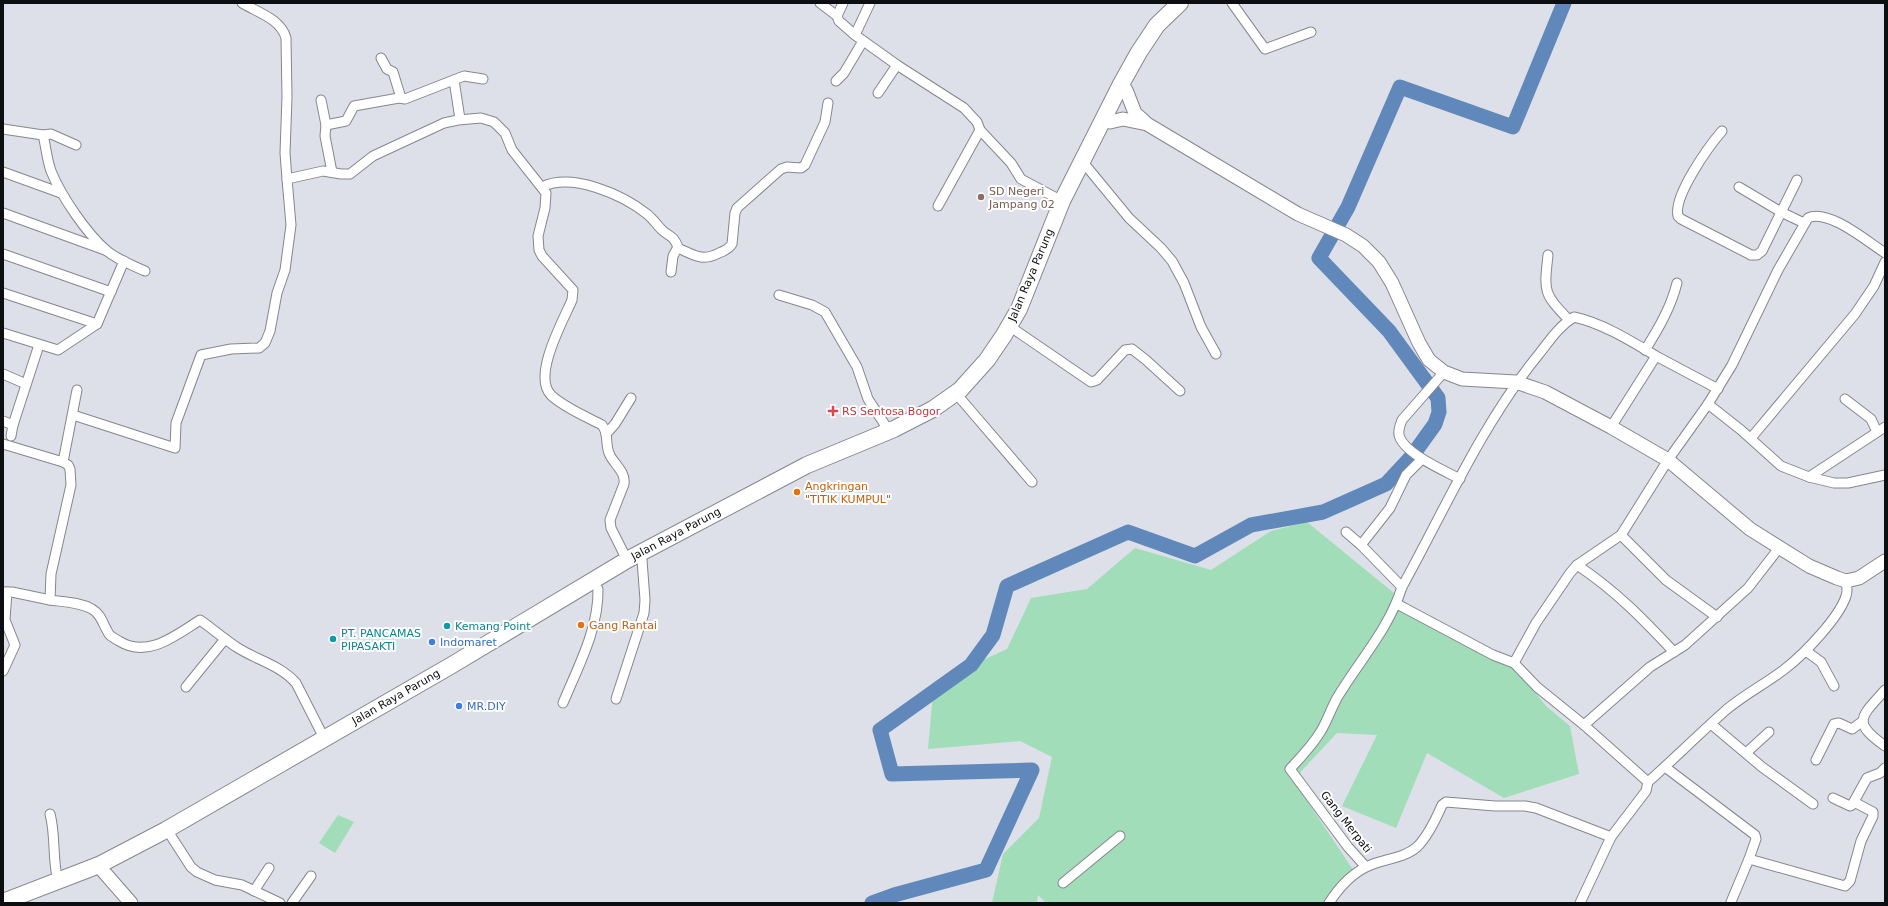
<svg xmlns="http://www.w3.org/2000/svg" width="1888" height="906" font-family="'DejaVu Sans',sans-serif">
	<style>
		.green { fill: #a1ddb9 }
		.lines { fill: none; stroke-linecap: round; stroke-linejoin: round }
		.river { stroke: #6188ba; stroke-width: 15 }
		.street-casing { stroke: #85878e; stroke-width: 11 }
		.secondary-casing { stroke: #85878e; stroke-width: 15 }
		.highway-casing { stroke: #85878e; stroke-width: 18 }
		.street { stroke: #fff; stroke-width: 9 }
		.secondary { stroke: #fff; stroke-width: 13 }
		.highway { stroke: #fff; stroke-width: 16 }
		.education-dot { fill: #8d6e63; stroke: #fff; stroke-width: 1.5 }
		.health-dot { fill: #e0444e; stroke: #fff; stroke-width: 1.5 }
		.food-dot { fill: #e8710a; stroke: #fff; stroke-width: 1.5 }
		.culture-dot { fill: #0f9aa8; stroke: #fff; stroke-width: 1.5 }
		.shop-dot { fill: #3f7fe0; stroke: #fff; stroke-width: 1.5 }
		.labels { text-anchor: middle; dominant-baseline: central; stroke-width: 4; stroke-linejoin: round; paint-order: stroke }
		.education-label { font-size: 11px; fill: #785e54; stroke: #fff; text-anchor: start }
		.street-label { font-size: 11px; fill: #0d0e11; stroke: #fff }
		.health-label { font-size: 11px; fill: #be3a42; stroke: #fff; text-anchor: start }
		.food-label { font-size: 11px; fill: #c56008; stroke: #fff; text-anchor: start }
		.culture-label { font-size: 11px; fill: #0d838f; stroke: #fff; text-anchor: start }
		.shop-label { font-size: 11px; fill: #366cbe; stroke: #fff; text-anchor: start }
	</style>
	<rect width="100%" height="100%" fill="#dde0e8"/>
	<g class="green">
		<polygon points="1307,522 1405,602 1516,668 1546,706 1570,726 1579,774 1504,798 1427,753 1396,828 1342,806 1377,735 1337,733 1293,780 1354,871 1331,903 1046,903 1038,895 1037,903 992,903 1003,854 1039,818 1052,757 1020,741 928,749 934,682 1007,649 1031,598 1087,589 1135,548 1211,570 1271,531"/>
		<polygon points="338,815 354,822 335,853 319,843"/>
	</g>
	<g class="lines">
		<polyline class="river" points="872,903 894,895 986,870 1032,770 892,774 880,730 971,665 993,635 1007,586 1128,532 1195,556 1251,525 1323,512 1386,484 1412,456 1435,424 1439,412 1438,398 1389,331 1319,258 1348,207 1400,87 1513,127 1564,3"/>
		<defs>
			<g id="street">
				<path d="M242,3c15,9 39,16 44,35l1,59 -2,56 2,26 36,-8 18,3h9l23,-18 71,-33 14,-3 23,-2 13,4 11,11 7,17 34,43 -1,15 -7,28 1,14 3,6 31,34 -1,10c-9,21 -40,76 -21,95 12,12 36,22 51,30 7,8 3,18 7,28 4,11 17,18 15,31l-14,36 1,8 16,32"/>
				<polyline points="820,3 837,16"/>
				<polyline points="843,3 837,16 839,21 855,35 897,65 964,108 977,122 980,130 1011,163 1021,179 1062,201"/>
				<polyline points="1232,3 1265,49 1311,32"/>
				<polyline points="855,35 870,3"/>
				<polyline points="381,58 387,69 393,72 401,98"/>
				<polyline points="454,80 460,119"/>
				<polyline points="836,81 844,73 863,41"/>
				<polyline points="878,93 897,65"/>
				<polyline points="321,100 326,125 325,136 332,172"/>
				<polyline points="326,125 346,121 354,106 399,98 405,99 464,76 483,79"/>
				<polyline points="3,129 43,135 51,134 76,145"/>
				<path d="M1722,131c-13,15 -49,65 -44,85l3,3 70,36h6l5,-4 35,-71"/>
				<path d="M43,135c3,12 4,25 8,36 10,25 36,63 56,80 11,9 25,14 38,20"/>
				<polyline points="1087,167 1129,218 1161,248 1172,261 1184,283 1201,327 1216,354"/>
				<polyline points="3,172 61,193"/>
				<path d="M542,187c30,-15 81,8 105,27 6,5 10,11 15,16 9,8 11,5 16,17l-5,9 -2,16"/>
				<polyline points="1739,187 1781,212 1804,223"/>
				<polyline points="938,206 980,130"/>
				<polyline points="3,213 105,250"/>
				<path d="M678,248c16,7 24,14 41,5 5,-2 10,-4 13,-9l3,-31 2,-5 44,-39 6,-2 14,1 4,-3 20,-43 3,-19"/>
				<polyline points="3,254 111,292"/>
				<path d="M1548,255c-4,37 -5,38 21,65"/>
				<polyline points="3,293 97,324"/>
				<polyline points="779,295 812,305 825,312 857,367 868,399 889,431"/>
				<polyline points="1015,330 1091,382 1097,380 1125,350 1132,349 1146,360 1180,391"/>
				<polyline points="3,333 58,350 97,324 124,261"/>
				<path d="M1645,350c14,-22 26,-43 32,-67"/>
				<path d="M1444,372l-42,48c-2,5 -4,10 -3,15 4,18 46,36 61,44"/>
				<polyline points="3,374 26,384"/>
				<polyline points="959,397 1032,482"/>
				<polyline points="1845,399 1871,419 1877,432"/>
				<polyline points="1708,404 1741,430 1781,466 1809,477 1885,427"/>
				<polyline points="73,415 175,448 176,423 201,355 231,349 259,348 265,343 270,331 277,293 285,270 291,225 287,179"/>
				<polyline points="3,421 13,425 39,345"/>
				<polyline points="1611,427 1656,356 1718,389"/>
				<polyline points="606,434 615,424 631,398"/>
				<polyline points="11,436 13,425"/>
				<polyline points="1751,438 1855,314 1874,286 1885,262"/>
				<path d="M3,444l60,18 5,3 2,4 1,16 -20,89 -1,26c14,2 29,2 42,9 10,6 11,16 17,25 2,3 7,5 10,7 29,18 57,-6 81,-21 13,9 25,20 38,28 19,12 42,17 58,35l28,55"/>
				<polyline points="63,462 77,390"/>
				<polyline points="1809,477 1834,483 1848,483 1885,475"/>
				<polyline points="1346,532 1361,545 1402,587"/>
				<polyline points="1621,535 1666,580 1717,617"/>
				<polyline points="1361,545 1390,508 1406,475 1422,459"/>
				<path d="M1577,565c39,26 66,54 97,87"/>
				<polyline points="3,592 12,592 50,600"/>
				<polyline points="1397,604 1493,655 1514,663 1537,687 1584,725"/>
				<polyline points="1806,651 1821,662 1834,686"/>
				<path d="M1514,663l22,-40 34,-50 7,-8 44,-30 47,-75 40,-56 24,-39 46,-95 30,-52c20,-10 60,24 77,35"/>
				<polyline points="3,671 15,645 5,620 7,592"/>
				<polyline points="186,687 225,639"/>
				<path d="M1885,690c-24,27 -34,32 0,56"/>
				<polyline points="616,699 644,613 645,600 642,560"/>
				<path d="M563,703c15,-36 36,-75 35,-114"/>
				<polyline points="1711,724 1762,767 1813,804"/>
				<polyline points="1746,753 1769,732"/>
				<polyline points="1816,760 1834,724 1839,723 1852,729 1863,721"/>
				<polyline points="1665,767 1755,835 1756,839 1749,859 1845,886 1850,881 1861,841 1873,816 1873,812 1854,802"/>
				<polyline points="1648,782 1584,725 1650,667 1685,645 1748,588 1779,548"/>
				<polyline points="1833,798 1850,806 1852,805 1867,778 1880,773 1885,768"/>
				<path d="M50,814c6,22 2,45 8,67"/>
				<polyline points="171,836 191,867 197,872 215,880 242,885 280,903"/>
				<path d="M1366,867l-18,-20 -58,-78c11,-12 22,-23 31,-38 6,-10 10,-22 16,-33 22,-37 52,-69 65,-111 43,-78 80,-163 137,-233 11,-14 20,-28 35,-37 28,6 57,24 82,39"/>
				<polyline points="1063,883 1120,836"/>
				<polyline points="254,891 269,868"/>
				<polyline points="1731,902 1749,859"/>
				<polyline points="292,903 311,876"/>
				<path d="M1329,903c9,-14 21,-28 37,-36 16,-8 37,-8 51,-20 11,-11 19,-28 25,-42l4,-3 49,4h30l11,2 75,29"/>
				<path d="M1580,903l31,-66 35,-46 2,-9c26,-23 52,-49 78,-72 19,-16 41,-27 60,-42 18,-14 53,-50 60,-72 2,-5 1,-10 0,-15"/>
			</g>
			<g id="secondary">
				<polyline points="1126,90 1135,113 1145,122"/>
				<polyline points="1110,122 1123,119 1147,124 1298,214 1346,235 1363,246 1379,262 1392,283 1419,343 1429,360 1444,372 1462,379 1516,382 1545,392 1611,427 1668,460 1750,529 1809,566 1837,578 1846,581 1859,578 1885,561"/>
				<polyline points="103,871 131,903"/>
			</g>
			<polyline id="highway" points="3,902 99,865 166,830 452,665 627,560 807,465 894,429 933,409 960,390 987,360 1004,335 1019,309 1062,201 1120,86 1139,52 1157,25 1180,3"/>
		</defs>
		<use href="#street" class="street-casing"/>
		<use href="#secondary" class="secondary-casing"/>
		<use href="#highway" class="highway-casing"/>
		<use href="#street" class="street"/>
		<use href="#secondary" class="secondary"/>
		<use href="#highway" class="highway"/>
	</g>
	<circle class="education-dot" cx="981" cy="197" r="4"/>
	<path class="health-dot" d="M831 405h4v4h4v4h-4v4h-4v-4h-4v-4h4z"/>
	<g class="food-dot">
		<circle cx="797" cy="492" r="4"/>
		<circle cx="581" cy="625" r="4"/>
	</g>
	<g class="culture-dot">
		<circle cx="447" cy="626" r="4"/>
		<circle cx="333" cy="639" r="4"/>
	</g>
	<g class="shop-dot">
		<circle cx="432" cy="642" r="4"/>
		<circle cx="459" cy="706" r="4"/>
	</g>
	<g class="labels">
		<g class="education-label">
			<text x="989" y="191">SD Negeri<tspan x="989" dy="13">Jampang 02</tspan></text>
		</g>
		<g class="street-label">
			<text transform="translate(1031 275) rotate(-67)">Jalan Raya Parung</text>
			<text transform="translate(676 534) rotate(-28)">Jalan Raya Parung</text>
			<text transform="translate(396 697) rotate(-30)">Jalan Raya Parung</text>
			<text transform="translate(1346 822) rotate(52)">Gang Merpati</text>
		</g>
		<g class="health-label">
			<text x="842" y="411">RS Sentosa Bogor</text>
		</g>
		<g class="food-label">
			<text x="805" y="486">Angkringan<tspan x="805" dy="13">"TITIK KUMPUL"</tspan></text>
			<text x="589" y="625">Gang Rantai</text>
		</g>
		<g class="culture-label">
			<text x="455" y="626">Kemang Point</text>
			<text x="341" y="633">PT. PANCAMAS<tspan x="341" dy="13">PIPASAKTI</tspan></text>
		</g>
		<g class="shop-label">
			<text x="440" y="642">Indomaret</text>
			<text x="467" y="706">MR.DIY</text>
		</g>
	</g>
	<rect width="1888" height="906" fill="none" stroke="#0d0e11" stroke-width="8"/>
</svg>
